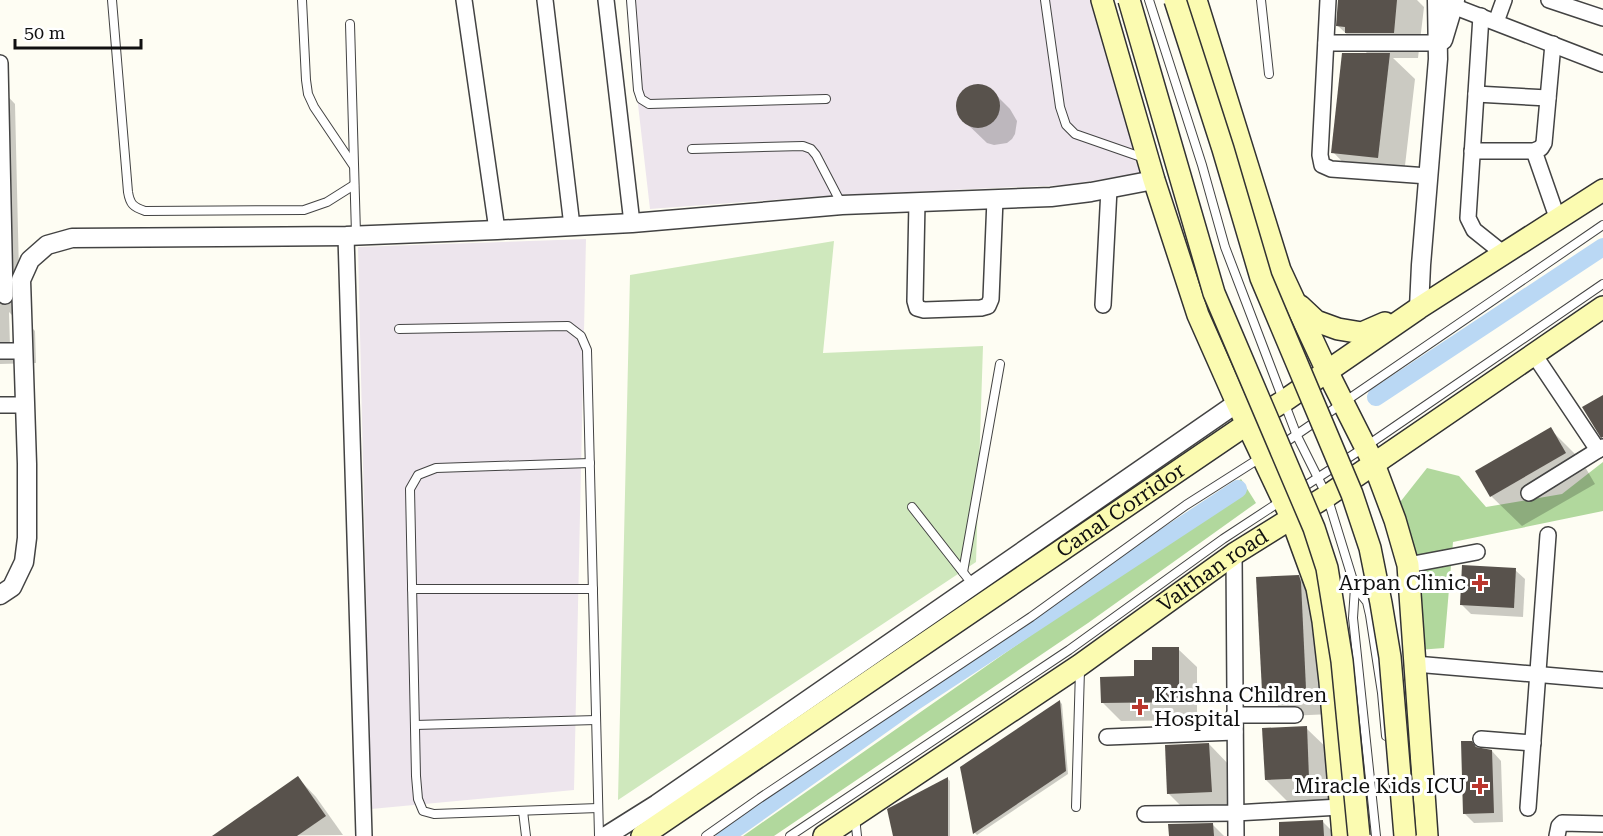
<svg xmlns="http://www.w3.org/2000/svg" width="1603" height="836" font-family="'Roboto Serif',serif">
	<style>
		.industrial { fill: #ede5ed }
		.green { fill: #cfe8bd }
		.forest { fill: #b1d89d }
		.shadow { fill: #0003; fill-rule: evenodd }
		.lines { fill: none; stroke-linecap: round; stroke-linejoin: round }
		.canal { stroke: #bad8f4; stroke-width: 18 }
		.building { fill: #58524c }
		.service-casing { stroke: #434343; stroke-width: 10 }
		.minor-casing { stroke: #434343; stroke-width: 18 }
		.tertiary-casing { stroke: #434343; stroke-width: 21 }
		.secondary-casing { stroke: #323232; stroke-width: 24 }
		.service { stroke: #fff; stroke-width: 8 }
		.minor { stroke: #fff; stroke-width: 15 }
		.tertiary { stroke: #fff; stroke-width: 18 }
		.secondary { stroke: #fbfbb1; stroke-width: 21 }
		.secondary-bridge-casing { stroke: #323232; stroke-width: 24; stroke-linecap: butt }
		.secondary-bridge { stroke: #fbfbb1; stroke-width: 21 }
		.poi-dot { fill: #ba362d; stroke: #fff; stroke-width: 2 }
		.labels { text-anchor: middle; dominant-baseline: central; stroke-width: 6; stroke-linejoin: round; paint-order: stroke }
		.street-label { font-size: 21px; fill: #101010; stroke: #fff }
		.poi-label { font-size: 21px; fill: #101010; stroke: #fff; text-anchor: end }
	</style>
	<rect width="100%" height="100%" fill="#fefdf3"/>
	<g class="industrial">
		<polygon points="626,0 1094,0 1144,173 1065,185 840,195 650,209"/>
		<polygon points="586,239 574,790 371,809 358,247"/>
	</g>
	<polygon class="green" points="834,241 823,353 983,346 976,562 618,800 630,275"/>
	<g class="forest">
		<polygon points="1603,462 1603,511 1453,542 1444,648 1418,650 1397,506 1427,468 1459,476 1486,507 1562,494"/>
		<polygon points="1241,479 1256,503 1088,623 774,836 743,836 1150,552"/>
	</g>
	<g class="shadow">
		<polygon points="1340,0 1417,0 1424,7 1418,58 1393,58 1415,79 1403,183 1358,178 1333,152 1368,54 1338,26"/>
		<polygon points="972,86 985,87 991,90 1010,109 1017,121 1015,134 1012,139 1007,143 994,145 987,143 962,119 959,113 958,100 961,94 966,89"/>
		<path d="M0,88l15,16 5,211 15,16 1,32 -36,1zM9,312l3,3 1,31h-3z"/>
		<polygon points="1550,429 1581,460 1595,484 1522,526 1491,496"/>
		<polygon points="1515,570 1525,579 1523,617 1471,614 1462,605"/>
		<polygon points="1298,576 1323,602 1331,714 1288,716 1263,690"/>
		<polygon points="1178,649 1197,667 1197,720 1121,721 1102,702 1136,678 1153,661"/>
		<polygon points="1060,702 1062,704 1068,774 977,835 975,833 962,768"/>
		<polygon points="1306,728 1332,753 1334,803 1291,805 1266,780"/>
		<polygon points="1209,744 1234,770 1236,816 1193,818 1168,793"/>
		<polygon points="1478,749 1492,751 1501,761 1503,822 1474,823 1464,813"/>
		<polygon points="298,778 316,797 343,835 215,836"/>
		<polygon points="948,779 950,781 950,836 894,836"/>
		<polygon points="1323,822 1337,836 1281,836"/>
		<polygon points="1212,824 1224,836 1170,836"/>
	</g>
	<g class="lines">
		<g class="canal">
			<polyline points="1376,397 1603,247"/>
			<polyline points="725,836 914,702 1238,489"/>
		</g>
	</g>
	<g class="building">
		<polygon points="1338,0 1397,0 1394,33 1345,33 1345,27 1336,26"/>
		<polygon points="1342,53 1390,53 1378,158 1331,153"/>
		<circle cx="978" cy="106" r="22"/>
		<polygon points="1603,395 1603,437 1601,438 1582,407"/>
		<polygon points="1551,427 1566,453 1490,497 1475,471"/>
		<polygon points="1462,565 1516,568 1514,608 1460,605"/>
		<polygon points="1299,575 1301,582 1306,689 1262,691 1256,577"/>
		<polygon points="1152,647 1179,647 1179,702 1101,703 1100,677 1134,676 1134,660 1152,660"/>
		<polygon points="1060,700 1066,771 973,834 960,767"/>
		<polygon points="1307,726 1309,778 1265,780 1262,728"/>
		<polygon points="1461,741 1472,741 1476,747 1492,750 1494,813 1463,814"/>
		<polygon points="1209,743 1212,792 1167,794 1165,745"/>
		<polygon points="298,776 326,816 297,836 212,836"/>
		<polygon points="948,777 948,836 893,836 887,809"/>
		<polygon points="1323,820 1324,836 1279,836 1279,822"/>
		<polygon points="1213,823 1214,836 1169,836 1168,824"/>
	</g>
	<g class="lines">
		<defs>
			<g id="service">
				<path d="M112,0l16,192c2,12 5,15 17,19l159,-1 23,-8 27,-17"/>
				<polyline points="302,0 306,80 308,94 314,107 353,165"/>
				<polyline points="631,0 638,90 641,99 649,104 826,99"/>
				<polyline points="1045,0 1060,107 1066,125 1075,134 1144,158"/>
				<polyline points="1149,0 1202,165 1225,247 1297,436 1327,496 1355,587 1367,602 1370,615 1382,693 1386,736"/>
				<polyline points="1261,0 1269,74"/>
				<polyline points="350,24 356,234"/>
				<polyline points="692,149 803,146 811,149 816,155 841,203"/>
				<polyline points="399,329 568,326 581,336 587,350 599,836"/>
				<polyline points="1280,446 1603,225"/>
				<polyline points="590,463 436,468 418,475 410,489 416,776 418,799 423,811 434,814 598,808"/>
				<polyline points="1299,490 1365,447 1603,284"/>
				<polyline points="912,507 973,585"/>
				<polyline points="963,572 1000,364"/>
				<polyline points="1355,587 1353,618 1376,836"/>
				<polyline points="412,589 593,589"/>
				<polyline points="415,725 596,720"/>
				<polyline points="1076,807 1080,670"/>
				<polyline points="523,811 526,836"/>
				<polyline points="855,817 857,836"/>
				<polyline points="706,836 760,798 1031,617 1186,505 1260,458"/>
				<polyline points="790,836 1069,650 1223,539 1281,501"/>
			</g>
			<g id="minor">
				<polyline points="464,0 497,230"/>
				<polyline points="545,0 572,226"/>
				<polyline points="606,0 632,223"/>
				<polyline points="1328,0 1320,155 1322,165 1331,169 1428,176"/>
				<polyline points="1549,0 1603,18"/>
				<polyline points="1453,6 1603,64"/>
				<polyline points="1481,16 1468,218 1474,230 1504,254"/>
				<polyline points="1496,22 1504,0"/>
				<polyline points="1326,43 1437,43"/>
				<polyline points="0,63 5,296"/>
				<polyline points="1476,94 1548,98"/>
				<polyline points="1472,151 1534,151 1541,148 1544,143 1553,44"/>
				<polyline points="1534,151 1558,220"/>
				<polyline points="917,202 915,301 917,308 924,310 981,308 988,306 991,299 995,199"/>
				<polyline points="346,236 364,836"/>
				<polyline points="1103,305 1109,189"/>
				<polyline points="0,351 24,351"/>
				<polyline points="1533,353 1598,450"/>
				<polyline points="0,405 25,405"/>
				<polyline points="1529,493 1603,447"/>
				<polyline points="1234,554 1236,836"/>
				<polyline points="1408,565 1477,552"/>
				<polyline points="1415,664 1603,680"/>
				<polyline points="1234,715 1295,715"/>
				<polyline points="1107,737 1235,732"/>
				<polyline points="1481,739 1533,743"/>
				<polyline points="1528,808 1548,535"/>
				<polyline points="1145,814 1235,813 1340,807"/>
				<polyline points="1557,836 1559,826 1562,823 1603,824"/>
			</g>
			<g id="tertiary">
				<polyline points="1443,40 1455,0"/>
				<polyline points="1419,308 1421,265 1438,59 1437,0"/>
				<polyline points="0,595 12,587 24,562 27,538 27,464 21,280 30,260 47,245 72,238 346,236 497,230 632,223 842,205 1051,197 1091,192 1154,180"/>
				<polyline points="606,836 657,804 1237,403"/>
			</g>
			<g id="secondary">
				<polyline points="1102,0 1154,180 1198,315 1237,403 1291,517 1317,588 1323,621 1330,682 1343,836"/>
				<polyline points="1196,0 1280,270 1327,371 1374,464 1395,520 1408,565 1427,836"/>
				<polyline points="1300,306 1316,321 1338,329 1362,333 1385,323"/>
				<path id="s1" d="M642,836l605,-412 37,-23 135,-93 184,-118"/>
				<path id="s2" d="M824,836l256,-171 154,-111 93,-58 276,-189"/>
			</g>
		</defs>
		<use href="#service" class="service-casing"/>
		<use href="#minor" class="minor-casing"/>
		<use href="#tertiary" class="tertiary-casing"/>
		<use href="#secondary" class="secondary-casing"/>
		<use href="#service" class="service"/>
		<use href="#minor" class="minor"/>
		<use href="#tertiary" class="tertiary"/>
		<use href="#secondary" class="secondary"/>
		<defs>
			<g id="secondary-bridge">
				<polyline points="1129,0 1214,293 1314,528 1327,568 1342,661 1359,836"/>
				<polyline points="1175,0 1223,149 1261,278 1352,494 1370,548 1381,603 1390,657 1405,836"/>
			</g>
		</defs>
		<use href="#secondary-bridge" class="secondary-bridge-casing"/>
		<use href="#secondary-bridge" class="secondary-bridge"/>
	</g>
	<g class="poi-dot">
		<path d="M1477 574h6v6h6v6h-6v6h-6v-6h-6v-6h6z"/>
		<path d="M1137 698h6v6h6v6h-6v6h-6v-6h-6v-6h6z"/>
		<path d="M1477 777h6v6h6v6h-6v6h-6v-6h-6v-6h6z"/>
	</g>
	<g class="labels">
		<g class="street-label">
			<text stroke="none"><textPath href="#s1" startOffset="579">Canal Corridor</textPath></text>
			<text stroke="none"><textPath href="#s2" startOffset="471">Valthan road</textPath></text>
		</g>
		<g class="poi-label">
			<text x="1466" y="583">Arpan Clinic</text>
			<text x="1154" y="695" text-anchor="start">Krishna Children<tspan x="1154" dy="24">Hospital</tspan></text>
			<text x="1466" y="786">Miracle Kids ICU</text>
		</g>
	</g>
	<path d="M15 39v9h126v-9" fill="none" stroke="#101010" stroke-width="3"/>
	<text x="24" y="39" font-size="18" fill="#101010" stroke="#ffffff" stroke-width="4.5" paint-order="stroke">50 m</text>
</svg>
